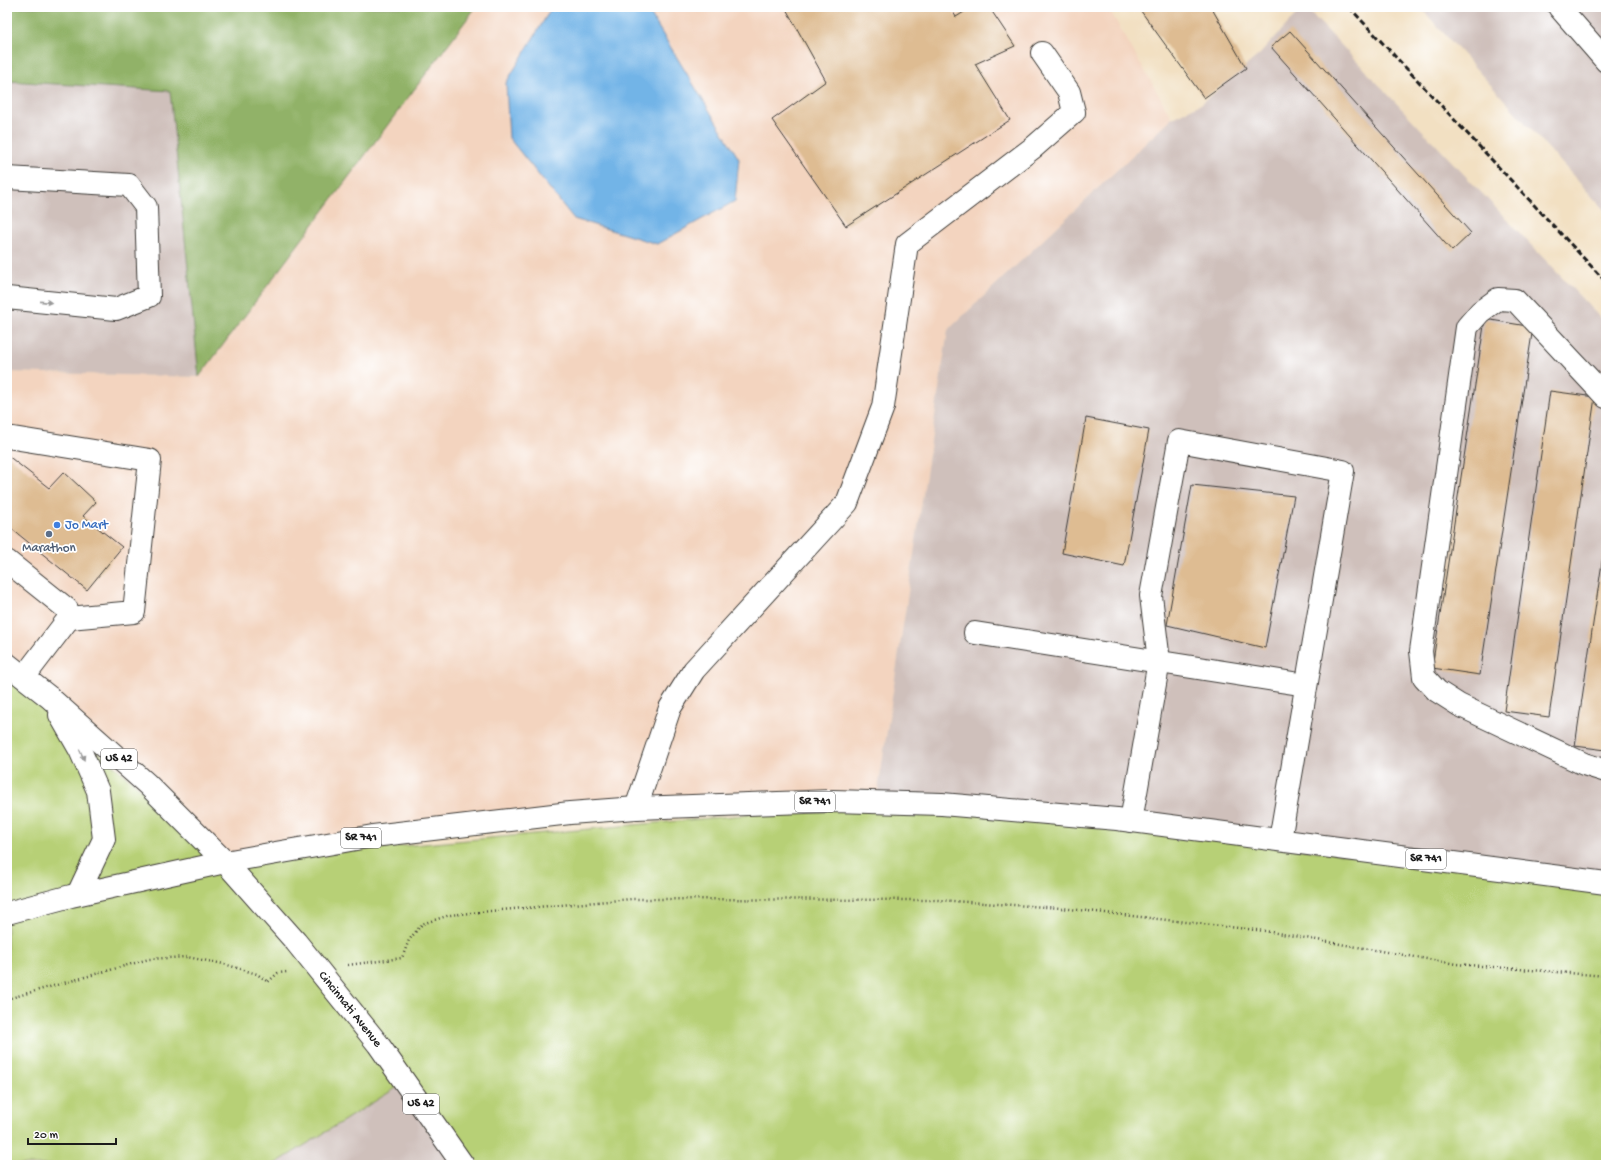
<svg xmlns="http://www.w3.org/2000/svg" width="1613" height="1172" font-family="'Gochi Hand',sans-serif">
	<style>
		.built { fill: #f3d4bf }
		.industrial { fill: #cfc0bb }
		.green { fill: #b7d076; stroke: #6a7649 }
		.forest { fill: #91b267; stroke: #566742 }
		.water { fill: #72b4e7; stroke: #476882 }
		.building { fill: #debc92 }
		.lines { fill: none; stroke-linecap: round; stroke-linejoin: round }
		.minor-casing { stroke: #3c3935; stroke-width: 24 }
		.major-casing { stroke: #3c3935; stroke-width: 24 }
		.path { stroke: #3c3935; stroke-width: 2.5; stroke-dasharray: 1 3; stroke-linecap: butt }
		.minor { stroke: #fff; stroke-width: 22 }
		.major { stroke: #fff; stroke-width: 22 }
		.rail { stroke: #1c1c1c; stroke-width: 3; stroke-dasharray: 6 3; stroke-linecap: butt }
		.oneway { fill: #999 }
		.shop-dot { fill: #3f7fe0; stroke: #fff; stroke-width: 1.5 }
		.service-dot { fill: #5c6f8a; stroke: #fff; stroke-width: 1.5 }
		.labels { text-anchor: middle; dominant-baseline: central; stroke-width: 3.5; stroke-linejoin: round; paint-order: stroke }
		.shield { fill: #fff; stroke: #606060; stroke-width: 1 }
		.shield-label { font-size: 12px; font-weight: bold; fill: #1c1c1c }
		.shop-label { font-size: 13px; fill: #366cbe; stroke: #fff; text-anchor: start }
		.service-label { font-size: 13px; fill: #4e5e75; stroke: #fff }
		.street-label { font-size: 13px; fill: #1c1c1c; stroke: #fff }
	</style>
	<rect width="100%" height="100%" fill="#fff"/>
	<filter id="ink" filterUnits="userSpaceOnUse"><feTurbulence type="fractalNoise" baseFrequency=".025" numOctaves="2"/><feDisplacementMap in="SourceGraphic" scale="8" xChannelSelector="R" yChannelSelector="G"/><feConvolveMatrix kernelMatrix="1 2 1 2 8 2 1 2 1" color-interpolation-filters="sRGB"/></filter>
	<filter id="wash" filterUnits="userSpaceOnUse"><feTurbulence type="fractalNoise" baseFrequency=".012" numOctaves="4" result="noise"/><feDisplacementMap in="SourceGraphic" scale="16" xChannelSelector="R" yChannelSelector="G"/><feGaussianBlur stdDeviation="0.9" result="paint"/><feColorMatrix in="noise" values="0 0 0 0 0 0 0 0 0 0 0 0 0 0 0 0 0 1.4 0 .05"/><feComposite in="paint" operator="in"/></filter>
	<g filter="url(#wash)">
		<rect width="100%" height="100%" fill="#f2e0c2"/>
		<polygon class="built" points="476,7 1108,7 1172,118 948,330 876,803 498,821 225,862 7,668 7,372 199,377"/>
		<g class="industrial">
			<polygon points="1303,7 1305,7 1606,324 1606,883 876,803 948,330 1172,118 1201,104 1260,54"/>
			<polygon points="1420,7 1606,7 1606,212"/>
			<polygon points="7,81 170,91 199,377 7,372"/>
			<polygon points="405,1082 463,1165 273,1165"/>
		</g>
		<polygon class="green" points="7,673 225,862 876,803 1606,883 1606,1165 457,1165 404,1083 273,1165 7,1165"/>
		<polygon class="forest" points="7,7 476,7 199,377 170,91 7,81"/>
		<polygon class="water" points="552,7 646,7 739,159 735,201 657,244 574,219 509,138 506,83"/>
		<g id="blocks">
			<g class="building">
				<polygon points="785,7 950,7 956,17 972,7 989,7 1015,46 975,64 1010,120 846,226 772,120 826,81"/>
				<polygon points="1138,7 1211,7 1246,68 1204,98"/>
				<polygon points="1290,31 1471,233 1452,251 1271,47"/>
				<polygon points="1485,319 1533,327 1480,675 1432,668"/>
				<polygon points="1550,391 1595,397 1549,717 1504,711"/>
				<polygon points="1086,418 1149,430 1124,566 1062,553"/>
				<polygon points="7,455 49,488 64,472 96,502 83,516 122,547 87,590 7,525"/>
				<polygon points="1192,485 1294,496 1265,648 1167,625"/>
				<polygon points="1605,542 1606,542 1606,750 1575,746"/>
			</g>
		</g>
	</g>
	<g filter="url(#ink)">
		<use href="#blocks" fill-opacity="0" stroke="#3c3935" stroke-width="1"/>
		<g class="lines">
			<defs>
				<g id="minor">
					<polyline points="1559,7 1606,61"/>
					<polyline points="7,178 129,185 146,207 149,296 116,309 7,298"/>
					<polyline points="1606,397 1515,300 1498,299 1480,312 1467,327 1421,651 1424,677 1437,691 1459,705 1584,764 1606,771"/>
					<polyline points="7,437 150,460 134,612 69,618"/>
					<polyline points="7,561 67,609 69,618 24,677"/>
					<polyline points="975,633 1306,685"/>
					<polyline points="636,808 670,708 694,670 847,503 883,407 907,244 1034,147 1074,112 1069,92 1042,53"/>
					<polyline points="1131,821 1159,661 1151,596 1179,441 1343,471 1280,840"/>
				</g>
				<g id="major">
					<path id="s1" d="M7,664l42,33 98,87 78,78 71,80 82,102 85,121"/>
					<polyline points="60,715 80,750 98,791 104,839 78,894"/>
					<polyline points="7,913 71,896 225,862 373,836 570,813 636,808 833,801 942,804 1117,819 1606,883"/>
				</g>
			</defs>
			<use href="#minor" class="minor-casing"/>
			<use href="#major" class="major-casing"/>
			<g class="path">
				<polyline points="348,965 402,958 409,940 422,924 450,915 501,910 632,899 937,900 1061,908 1265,931 1456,964 1606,976"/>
				<polyline points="7,999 149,959 187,957 224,964 257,974 268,982 278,973 287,972"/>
			</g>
			<use href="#minor" class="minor"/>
			<use href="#major" class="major"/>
			<polyline class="rail" points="1349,7 1606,282"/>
		</g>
		<defs><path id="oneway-solid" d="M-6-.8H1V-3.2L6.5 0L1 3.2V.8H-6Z"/></defs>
		<g class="oneway">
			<use href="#oneway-solid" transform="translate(46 302) rotate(6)"/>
			<use href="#oneway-solid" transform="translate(82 755) rotate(66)"/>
		</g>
	</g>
	<circle class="shop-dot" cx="57" cy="525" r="4"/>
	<circle class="service-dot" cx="49" cy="534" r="4"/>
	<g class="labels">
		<g class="shield">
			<rect x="101" y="749" width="36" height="20" rx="3"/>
			<rect x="795" y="792" width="40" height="20" rx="3"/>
			<rect x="341" y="828" width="40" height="20" rx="3"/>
			<rect x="1406" y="849" width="40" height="20" rx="3"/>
			<rect x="403" y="1094" width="36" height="20" rx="3"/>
		</g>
		<g class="shield-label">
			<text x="119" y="759">US 42</text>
			<text x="815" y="802">SR 741</text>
			<text x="361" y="838">SR 741</text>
			<text x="1426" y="859">SR 741</text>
			<text x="421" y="1104">US 42</text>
		</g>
		<g class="shop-label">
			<text x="65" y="525">Jo Mart</text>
		</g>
		<g class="service-label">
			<text x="49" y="548">Marathon</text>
		</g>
		<g class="street-label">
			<text stroke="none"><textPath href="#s1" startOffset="488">Cincinnati Avenue</textPath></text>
		</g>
	</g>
	<rect width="1613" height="1172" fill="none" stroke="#fff" stroke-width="24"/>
	<path d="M28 1138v6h88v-6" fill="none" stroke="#1c1c1c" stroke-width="2"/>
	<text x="34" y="1138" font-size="12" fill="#1c1c1c" stroke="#ffffff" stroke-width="3" paint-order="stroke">20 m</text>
</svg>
